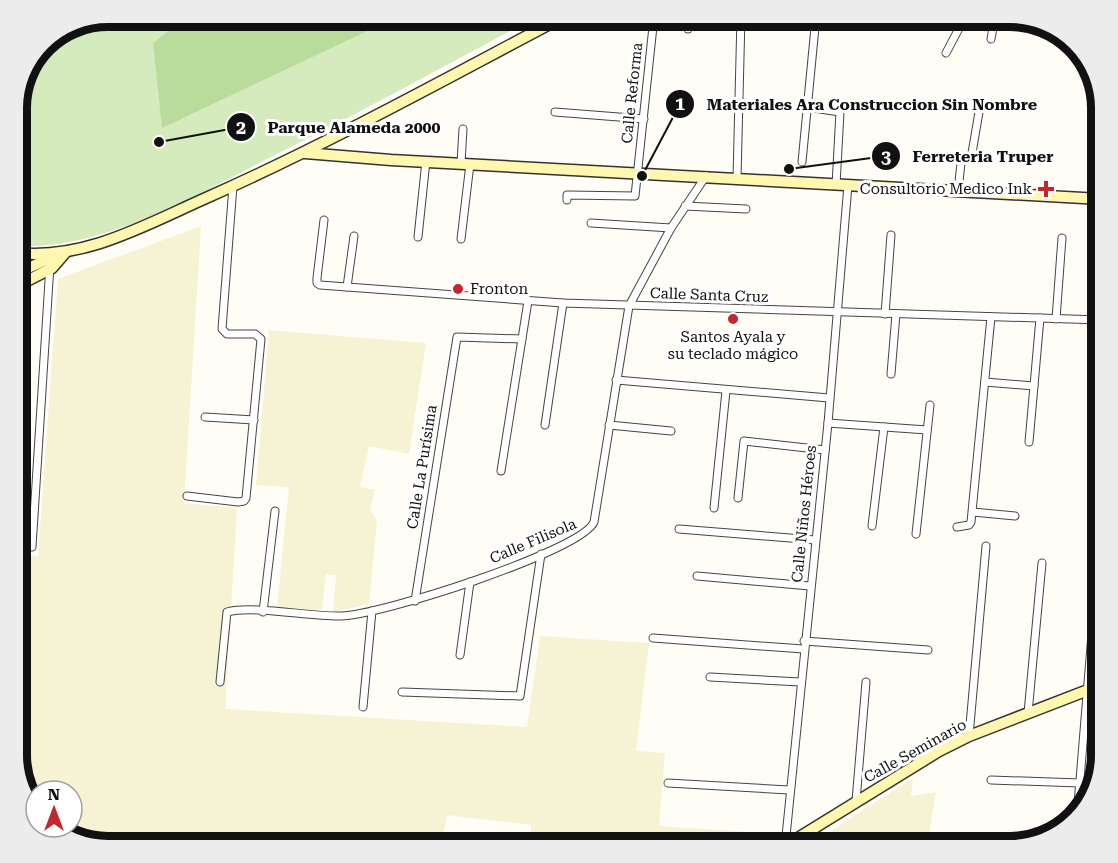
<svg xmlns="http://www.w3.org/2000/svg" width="1118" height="863" font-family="'Roboto Serif',serif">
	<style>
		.farmland { fill: #f6f3d4 }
		.green { fill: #d5ebbd }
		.forest { fill: #b9dc9c }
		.water { fill: #b9e0f7; stroke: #3f96cf; stroke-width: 1.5 }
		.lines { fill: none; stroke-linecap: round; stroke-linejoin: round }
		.street-casing { stroke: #444; stroke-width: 9 }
		.secondary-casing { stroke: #333; stroke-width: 13 }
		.street { stroke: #fff; stroke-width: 7 }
		.secondary { stroke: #fff6b0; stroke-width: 10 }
		.poi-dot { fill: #c4262e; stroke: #fff; stroke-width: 2 }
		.labels { text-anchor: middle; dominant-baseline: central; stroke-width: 6; stroke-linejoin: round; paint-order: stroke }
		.street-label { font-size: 15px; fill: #111; stroke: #fff }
		.poi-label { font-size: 15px; fill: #111; stroke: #fff; text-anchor: end }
		.rim { fill: none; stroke: #111; stroke-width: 8 }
		.leader { fill: none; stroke: #111; stroke-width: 2 }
		.callout-dot { fill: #111; stroke: #fff; stroke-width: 2 }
		.mark-label { font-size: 18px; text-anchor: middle; font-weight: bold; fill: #fff }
		.callout-label { font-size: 16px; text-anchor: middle; font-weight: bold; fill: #111; stroke: #fff; stroke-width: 6; stroke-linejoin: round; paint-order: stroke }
	</style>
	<rect width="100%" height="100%" fill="#fffdf5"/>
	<g class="farmland">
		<polygon points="201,226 184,503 237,508 225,709 527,727 540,636 649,643 636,751 665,753 659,826 778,834 781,846 531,846 531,825 447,815 441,846 108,846 52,827 72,827 72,791 36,791 36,808 26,796 17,761 17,552 38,557 58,279"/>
		<polygon points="269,330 426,343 409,454 369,446 360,487 375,490 370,509 377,521 369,604 333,612 336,575 326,574 322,610 277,609 289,487 256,485"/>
		<polygon points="913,778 911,796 936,792 927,846 807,846"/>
	</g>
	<path class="green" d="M108,17h428c-89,48 -178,97 -269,142 -72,37 -168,92 -250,87v-144l30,-63z"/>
	<polygon class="forest" points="186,17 397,17 162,128 153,43"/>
	<path class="water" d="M96,21c-8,17 -22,18 -38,14z"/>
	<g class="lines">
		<defs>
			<g id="street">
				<polyline points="688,17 688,29"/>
				<polyline points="991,39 995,17"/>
				<polyline points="946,53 965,17"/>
				<polyline points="807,107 840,112 836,185"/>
				<polyline points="555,112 644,119"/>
				<polyline points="802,162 816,17"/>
				<polyline points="461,163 463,129"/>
				<polyline points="737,178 741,17"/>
				<polyline points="958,191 961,163 972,153 979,112"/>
				<polyline points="567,200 567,195 635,196 654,17"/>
				<polyline points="685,206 746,209"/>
				<polyline points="324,220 317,278 317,283 320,285 563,303 1101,320"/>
				<polyline points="591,223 671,228"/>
				<polyline points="418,237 426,161"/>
				<polyline points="461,239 470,164"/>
				<polyline points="347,287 354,236"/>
				<polyline points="885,314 891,235"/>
				<polyline points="1056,319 1062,238"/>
				<polyline points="891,374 896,314"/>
				<polyline points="616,380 829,398"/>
				<polyline points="985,382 1034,386"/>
				<polyline points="205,417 254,420"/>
				<polyline points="828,423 927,430"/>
				<polyline points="545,425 563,303"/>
				<polyline points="609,425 671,431"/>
				<polyline points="1029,442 1040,318"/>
				<polyline points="501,471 528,301"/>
				<polyline points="187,496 238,502 244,501 246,498 261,339 255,334 227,334 222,329 233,186"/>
				<polyline points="738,498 744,441 825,450"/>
				<polyline points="714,508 726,391"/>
				<polyline points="973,512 1015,516"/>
				<polyline points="872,526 884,427"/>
				<polyline points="957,527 969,525 971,522 991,317"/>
				<polyline points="679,529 815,540"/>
				<polyline points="916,534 930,405"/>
				<polyline points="32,547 50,265"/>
				<polyline points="697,576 810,586"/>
				<polyline points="415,601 457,337 522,339"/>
				<polyline points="263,612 275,511"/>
				<polyline points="653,638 803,649"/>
				<polyline points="804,641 928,650"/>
				<polyline points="460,655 470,582"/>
				<polyline points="710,677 800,682"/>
				<path d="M220,682l7,-70c26,-7 84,5 114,4 37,0 241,-65 253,-94l35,-216 42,-78 35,-52"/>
				<polyline points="402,692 520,696 541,554"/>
				<polyline points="363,707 372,611"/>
				<polyline points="1028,713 1042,563"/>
				<polyline points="969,736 986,546"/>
				<polyline points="991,780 1080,783"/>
				<polyline points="668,783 789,790"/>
				<polyline points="856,801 866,682"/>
				<polyline points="1077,816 1101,525"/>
				<polyline points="785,846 828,423 848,185"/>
			</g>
			<g id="secondary">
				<polyline points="305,153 391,160 1101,199"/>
				<path d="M17,253c68,7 128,-28 189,-55 122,-54 239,-119 357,-181"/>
				<polyline points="17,273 53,257"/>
				<polyline points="17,286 52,268 65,253"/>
				<polyline points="785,846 939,751 969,736 1101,685"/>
			</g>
		</defs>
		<use href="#street" class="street-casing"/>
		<use href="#secondary" class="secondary-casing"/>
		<use href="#street" class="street"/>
		<use href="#secondary" class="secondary"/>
	</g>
	<g class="poi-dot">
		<path d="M1043 180h6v6h6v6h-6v6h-6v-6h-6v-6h6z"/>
		<circle cx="458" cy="289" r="6"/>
		<circle cx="733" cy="319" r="6"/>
	</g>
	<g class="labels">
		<g class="street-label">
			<text transform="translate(632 93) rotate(-84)">Calle Reforma</text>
			<text transform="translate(709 295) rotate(2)">Calle Santa Cruz</text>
			<text transform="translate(422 467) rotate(-81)">Calle La Purísima</text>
			<text transform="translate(804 514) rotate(-84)">Calle Niños Héroes</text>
			<text transform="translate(533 541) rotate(-23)">Calle Filisola</text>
			<text transform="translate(915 751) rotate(-29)">Calle Seminario</text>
		</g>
		<g class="poi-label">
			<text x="1032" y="189">Consultorio Medico Ink</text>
			<text x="470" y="289" text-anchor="start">Fronton</text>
			<text x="733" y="337" text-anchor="middle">Santos Ayala y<tspan x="733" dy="17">su teclado mágico</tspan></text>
		</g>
	</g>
	<path d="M0 0H1118V863H0ZM108 27H1010A81 81 0 0 1 1091 108V755A81 81 0 0 1 1010 836H108A81 81 0 0 1 27 755V108A81 81 0 0 1 108 27Z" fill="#ececec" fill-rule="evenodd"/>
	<path class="rim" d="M108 27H1010A81 81 0 0 1 1091 108V755A81 81 0 0 1 1010 836H108A81 81 0 0 1 27 755V108A81 81 0 0 1 108 27Z"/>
	<path class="leader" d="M642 176L680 104M159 142L241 127M789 169L886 156"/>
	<g class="callout-dot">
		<circle cx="642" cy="176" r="6"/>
		<circle cx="159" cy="142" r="6"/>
		<circle cx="789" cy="169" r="6"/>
		<circle cx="680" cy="104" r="15"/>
		<circle cx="241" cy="127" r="15"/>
		<circle cx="886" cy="156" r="15"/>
	</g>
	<g class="mark-label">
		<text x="680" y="110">1</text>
		<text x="241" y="134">2</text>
		<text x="886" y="163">3</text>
	</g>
	<g class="callout-label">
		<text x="872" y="110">Materiales Ara Construccion Sin Nombre</text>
		<text x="354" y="133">Parque Alameda 2000</text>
		<text x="983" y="162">Ferreteria Truper</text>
	</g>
	<g transform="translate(54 809)"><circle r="28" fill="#ffffff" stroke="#a0a0a0" stroke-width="1.5"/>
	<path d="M0-4.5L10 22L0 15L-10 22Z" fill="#c4262e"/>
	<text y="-9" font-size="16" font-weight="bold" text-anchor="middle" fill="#111111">N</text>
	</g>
</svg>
